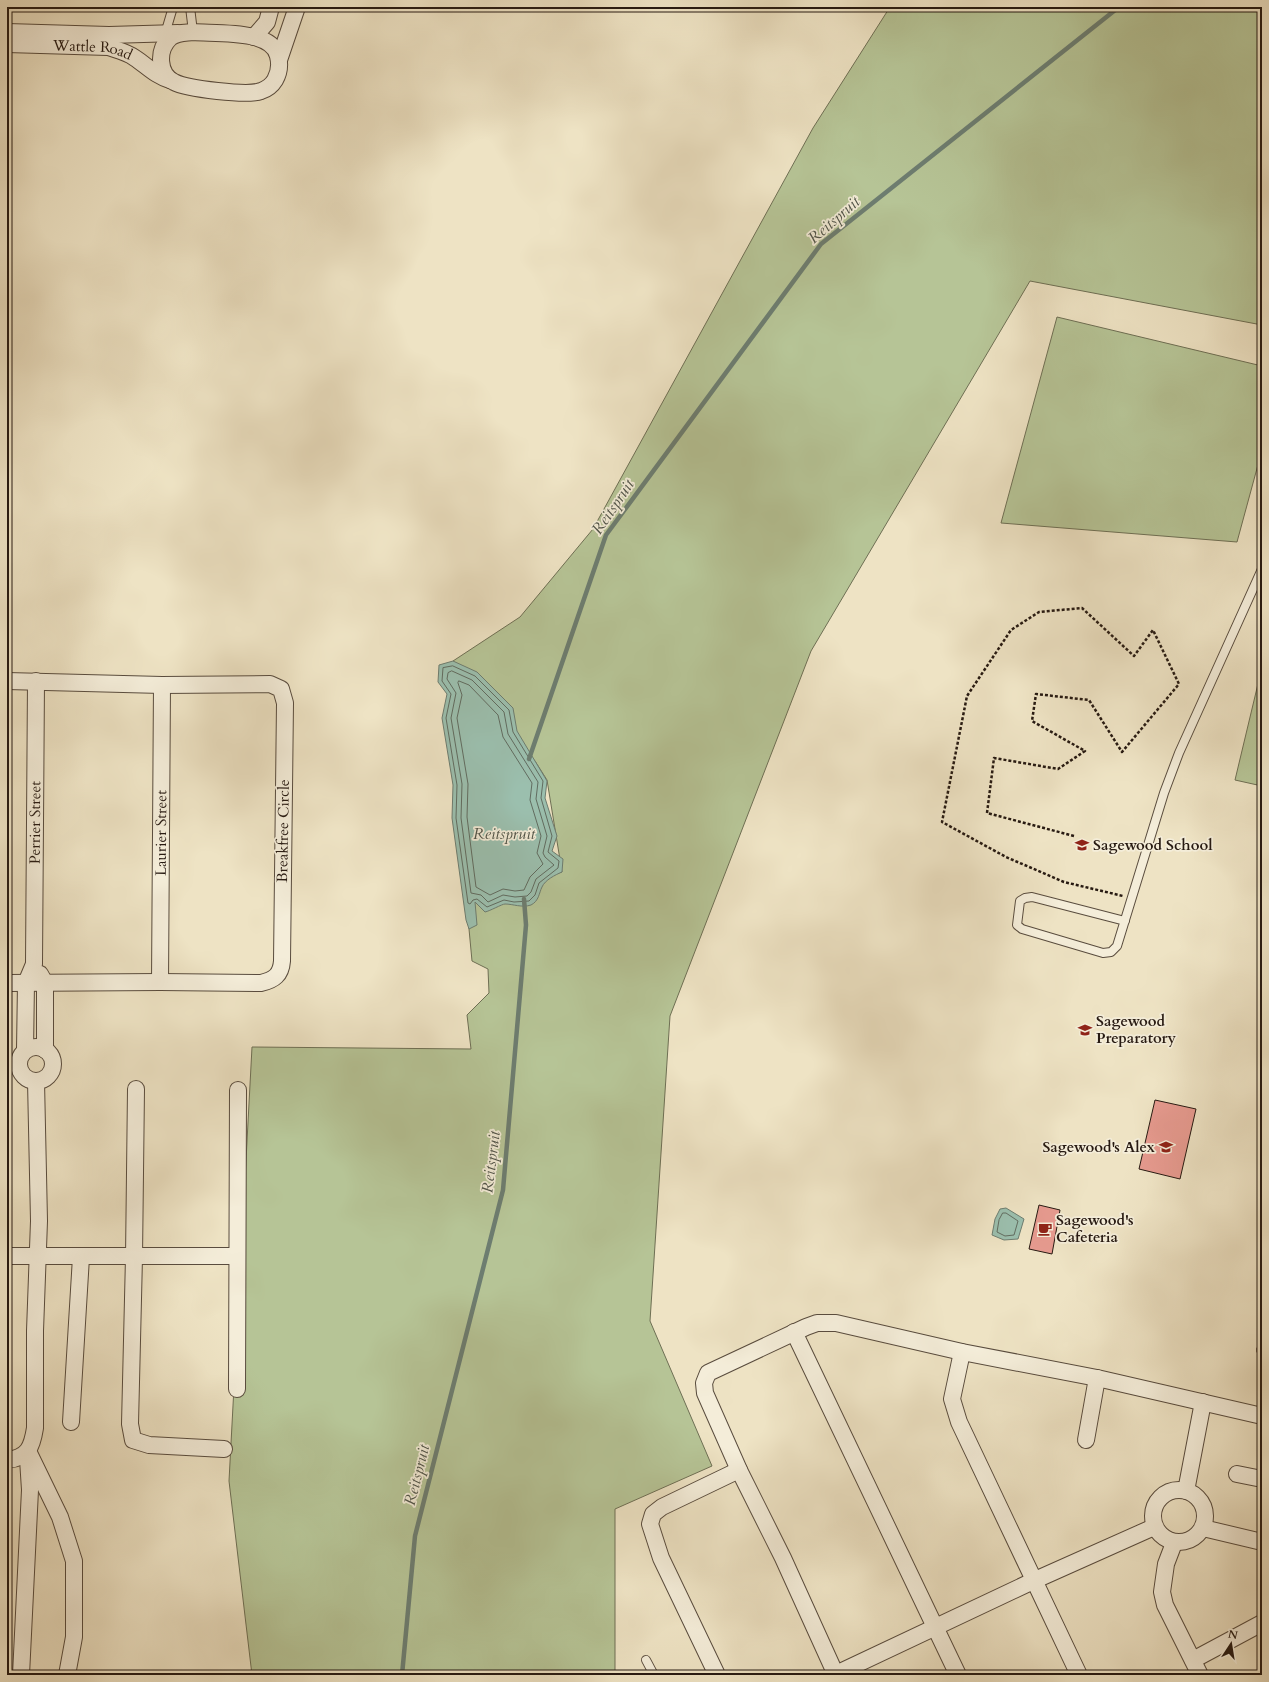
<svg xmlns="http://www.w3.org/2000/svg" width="1269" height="1682" font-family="Cardo,serif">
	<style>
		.green { fill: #b6c496; stroke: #6e6f54 }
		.water { fill: #9bbfae; stroke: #6d7d70 }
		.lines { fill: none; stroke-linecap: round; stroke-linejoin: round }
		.shore { stroke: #616c60; stroke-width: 1 }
		.stream { stroke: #6d7d70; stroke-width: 4.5 }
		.building { fill: #e69a8f; stroke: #271a12 }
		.service-casing { stroke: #594c3e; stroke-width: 10 }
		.minor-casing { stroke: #594c3e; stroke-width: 18 }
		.path { stroke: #271a12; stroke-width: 2.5; stroke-dasharray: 3 2; stroke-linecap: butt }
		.service { stroke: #f4edd9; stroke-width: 8 }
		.minor { stroke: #f4edd9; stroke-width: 16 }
		.labels { text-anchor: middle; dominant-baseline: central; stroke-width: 3.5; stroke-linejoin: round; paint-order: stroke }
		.street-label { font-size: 15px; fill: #271a12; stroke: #f4edd9 }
		.poi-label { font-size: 15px; font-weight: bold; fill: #271a12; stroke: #f4edd9; text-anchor: start }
		.water-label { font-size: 16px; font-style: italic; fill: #505449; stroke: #f4edd9 }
	</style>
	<rect width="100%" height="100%" fill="#eee3c4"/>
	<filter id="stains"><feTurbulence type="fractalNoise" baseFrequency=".005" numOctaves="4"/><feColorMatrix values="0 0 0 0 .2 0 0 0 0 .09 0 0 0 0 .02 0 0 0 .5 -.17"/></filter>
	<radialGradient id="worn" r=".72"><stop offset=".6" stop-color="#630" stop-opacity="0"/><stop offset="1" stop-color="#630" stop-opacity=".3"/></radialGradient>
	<g class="green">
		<polygon points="890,7 1262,7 1262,325 1030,281 811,651 670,1016 650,1321 712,1466 615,1509 615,1675 252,1675 229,1481 252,1047 471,1049 467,1015 489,993 488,969 472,961 469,929 475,901 562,872 547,780 535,761 453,661 520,617 593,529 813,128"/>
		<polygon points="1057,317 1262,366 1262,450 1237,542 1001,523"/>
		<polygon points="1262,667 1262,786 1235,780"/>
	</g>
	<g class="water">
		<path d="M453,661l24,11 36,36 4,23 30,50 -2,17 12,38 -5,15 11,8 -1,13c-7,3 -17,8 -20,15 -3,6 -3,14 -11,18 -9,3 -18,-1 -26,-1 -3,0 -15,7 -20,8l-10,-10 2,23 -8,4 -3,-9 -14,-102 1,-33 -11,-67 5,-24 -9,-12 1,-17z"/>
		<polygon points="1006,1208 1024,1219 1018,1239 1004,1240 992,1235 995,1219 1000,1209"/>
	</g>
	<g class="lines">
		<g class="shore">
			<polygon points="453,666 475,676 509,710 513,732 543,781 541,798 552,836 548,852 559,861 558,868 539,883 535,895 529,901 514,902 504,900 487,907 477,899 473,900 470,904 468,903 456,818 457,785 446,718 451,694 442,681 443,668"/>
			<polygon points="452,671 472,680 504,712 508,734 538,782 536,799 547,836 543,853 545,857 554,865 536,879 531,892 527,896 515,897 503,895 488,902 481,895 471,893 461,818 462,784 451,718 456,693 447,679 448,673"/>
			<polygon points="459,681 469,685 498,715 503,737 532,783 530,800 541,836 537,853 543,864 530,877 524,890 515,891 503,889 490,895 476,887 467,817 468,784 457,718 462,695 458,683"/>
			<polygon points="1003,1213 1006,1213 1018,1221 1014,1235 1005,1236 997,1232 999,1220"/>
		</g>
		<g class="stream">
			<polyline points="529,759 606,535 821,244 1119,7"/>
			<polyline points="402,1675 415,1536 503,1190 526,925 524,899"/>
		</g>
	</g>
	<g class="building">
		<polygon points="1155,1100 1196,1109 1180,1179 1139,1169"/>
		<polygon points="1039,1205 1060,1210 1052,1254 1029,1249"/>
	</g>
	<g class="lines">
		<defs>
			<g id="service">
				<polyline points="190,7 193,32"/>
				<polyline points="165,34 173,7"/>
				<polyline points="1125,921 1032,897 1025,898 1020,901 1017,925 1022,929 1103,953 1111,952 1117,946 1164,793 1179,753 1262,569"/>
				<polyline points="1261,1350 1262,1351"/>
				<polyline points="646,1660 654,1675"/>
			</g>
			<g id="minor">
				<polyline points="7,32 109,35 178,33"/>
				<path d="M193,32c23,2 79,-3 85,24 2,8 1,17 -3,24 -3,5 -8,9 -14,11 -13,5 -74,-2 -87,-9 -16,-8 -17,-32 -4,-44 7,-6 15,-5 23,-6z"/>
				<polyline points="254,37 267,22 271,7"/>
				<path id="s1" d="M7,44l101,3c9,3 19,5 27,11 12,8 21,18 35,22"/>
				<polyline points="279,60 297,7"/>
				<path d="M7,681l155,4 108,-1 11,5 4,14 -3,258c-1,14 -8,19 -21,22l-101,-1 -153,1"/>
				<polyline points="40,974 45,983 45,1050"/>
				<path id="s2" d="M160,982l2,-297"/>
				<circle cx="36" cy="1064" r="17"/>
				<path id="s3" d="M25,1050l1,-67 8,-19 2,-283"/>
				<polyline points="136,1089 134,1257 130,1424 133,1440 149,1445 224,1449"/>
				<polyline points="7,1256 237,1256"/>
				<polyline points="794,1332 958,1675"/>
				<polyline points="962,1352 952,1399 959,1422 1079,1675"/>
				<polyline points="237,1389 238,1090"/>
				<polyline points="71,1422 81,1257"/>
				<polyline points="1086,1440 1097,1378"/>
				<polyline points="28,1451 60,1517 74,1561 74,1637 67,1675"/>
				<path d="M7,1460c21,-2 25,-13 28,-32v-97l4,-110 -3,-140"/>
				<polyline points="1237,1474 1262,1479"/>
				<circle cx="1179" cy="1516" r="26"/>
				<polyline points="1186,1491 1203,1402"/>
				<polyline points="1203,1528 1262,1542"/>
				<polyline points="1174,1543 1166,1564 1162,1592 1165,1605 1200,1675"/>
				<polyline points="1193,1660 1262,1623"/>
				<polyline points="21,1675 30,1490 28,1459"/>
				<polyline points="717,1675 661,1558 650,1524 653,1514 662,1507 739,1470"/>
				<polyline points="834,1675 1033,1581 1154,1527"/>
				<polyline points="836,1675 783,1558 739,1470 705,1393 704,1383 708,1373 806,1327 817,1323 836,1323 962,1352 1097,1378 1262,1416"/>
			</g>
		</defs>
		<use href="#service" class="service-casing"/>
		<use href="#minor" class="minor-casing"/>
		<polyline class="path" points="1074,836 987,813 994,758 1058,769 1085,751 1032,721 1036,694 1089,700 1122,752 1179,684 1153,630 1134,656 1082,608 1039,612 1011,630 967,696 942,822 1006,857 1064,882 1123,896"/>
		<use href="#service" class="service"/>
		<use href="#minor" class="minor"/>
	</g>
	<defs>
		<symbol id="school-bare" viewBox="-9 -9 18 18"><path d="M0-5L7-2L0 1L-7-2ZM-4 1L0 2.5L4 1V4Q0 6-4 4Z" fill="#8f2418" stroke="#f4edd9" stroke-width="2.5" paint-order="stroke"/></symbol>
		<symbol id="cafe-bare" viewBox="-9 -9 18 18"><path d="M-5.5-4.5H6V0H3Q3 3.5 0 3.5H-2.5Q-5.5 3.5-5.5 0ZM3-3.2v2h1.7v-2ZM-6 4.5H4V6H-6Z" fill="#8f2418" stroke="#f4edd9" stroke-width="2.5" paint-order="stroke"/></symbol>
	</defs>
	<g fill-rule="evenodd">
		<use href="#school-bare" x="1072" y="835" width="20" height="20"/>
		<use href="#school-bare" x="1075" y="1020" width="20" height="20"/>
		<use href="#school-bare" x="1156" y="1137" width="20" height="20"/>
		<use href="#cafe-bare" x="1035" y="1219" width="20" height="20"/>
	</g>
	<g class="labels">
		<g class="street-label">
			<text stroke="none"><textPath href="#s1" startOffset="86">Wattle Road</textPath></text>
			<text stroke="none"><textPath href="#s3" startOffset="229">Perrier Street</textPath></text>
			<text transform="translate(283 831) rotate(-89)">Breakfree Circle</text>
			<text stroke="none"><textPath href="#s2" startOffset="149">Laurier Street</textPath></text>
		</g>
		<g class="poi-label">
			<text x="1093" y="845">Sagewood School</text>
			<text x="1096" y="1021">Sagewood<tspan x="1096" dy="17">Preparatory</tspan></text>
			<text x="1155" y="1147" text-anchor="end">Sagewood's Alex</text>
			<text x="1056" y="1220">Sagewood's<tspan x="1056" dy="17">Cafeteria</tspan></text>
		</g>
		<g class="water-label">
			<text transform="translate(834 220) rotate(-41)">Reitspruit</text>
			<text transform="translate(613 507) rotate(-56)">Reitspruit</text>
			<text x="504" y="834">Reitspruit</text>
			<text transform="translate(491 1162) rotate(-83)">Reitspruit</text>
			<text transform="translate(417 1475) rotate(-76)">Reitspruit</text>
		</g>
	</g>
	<rect width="1269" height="1682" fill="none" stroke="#eee3c4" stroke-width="24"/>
	<rect x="8" y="8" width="1253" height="1666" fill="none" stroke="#271a12" stroke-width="2"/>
	<rect x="12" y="12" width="1245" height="1658" fill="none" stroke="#271a12"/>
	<g transform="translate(1231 1644) rotate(12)" stroke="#f4edd9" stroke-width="3" paint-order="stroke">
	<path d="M0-3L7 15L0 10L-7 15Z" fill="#271a12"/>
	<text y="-6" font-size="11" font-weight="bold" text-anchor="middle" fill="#271a12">N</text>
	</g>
	<rect width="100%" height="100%" filter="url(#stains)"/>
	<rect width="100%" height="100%" fill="url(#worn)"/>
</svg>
